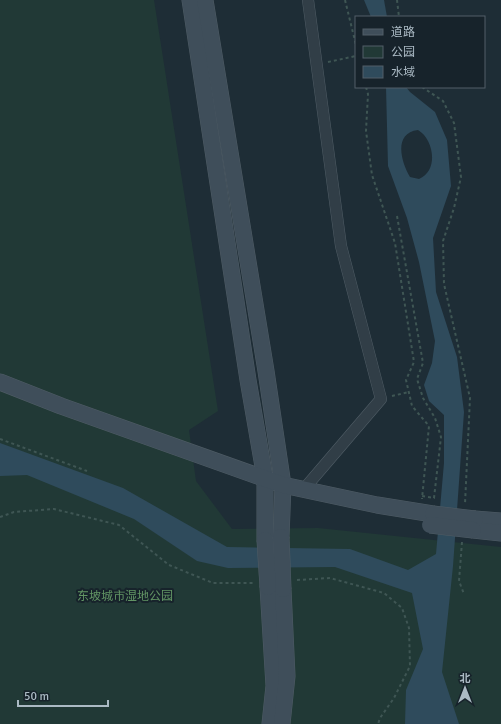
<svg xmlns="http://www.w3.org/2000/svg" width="501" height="724" font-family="Signika,'Noto Sans SC',sans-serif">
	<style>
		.green { fill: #213936 }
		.water { fill: #2f4b5c; fill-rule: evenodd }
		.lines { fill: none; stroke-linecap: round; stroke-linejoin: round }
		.street-casing { stroke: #4f5c65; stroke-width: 12 }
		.secondary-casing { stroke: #4f5c65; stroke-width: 17 }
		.path { stroke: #3f5654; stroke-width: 2; stroke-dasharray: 3 3; stroke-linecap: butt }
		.street { stroke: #313e47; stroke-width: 11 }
		.secondary { stroke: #3f4e5a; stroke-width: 16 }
		.secondary-bridge-casing { stroke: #4f5c65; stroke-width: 17; stroke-linecap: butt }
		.secondary-bridge { stroke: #3f4e5a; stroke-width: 16 }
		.labels { text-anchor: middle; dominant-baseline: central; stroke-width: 4; stroke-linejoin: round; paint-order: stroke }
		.park-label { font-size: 12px; fill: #629564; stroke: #17232b }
	</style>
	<rect width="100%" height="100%" fill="#1e2d36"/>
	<polygon class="green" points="0,0 154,0 218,411 189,430 196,481 232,529 318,528 501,547 501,724 0,724"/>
	<g class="water">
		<polygon points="364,0 384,0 387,17 371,17"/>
		<path d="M386,87h20l4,5 25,20 12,28 4,46 -18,52 3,54 21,65 7,55 -11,154 -11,106 17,52h-54l1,-34 17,-41 -11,-56 -77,-26 -107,1 -31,-7 -63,-42 -107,-44 -27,1v-33l123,45 104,59 123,2 58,21 28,-16 8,-91v-48l-15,-14 -5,-16 8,-22 3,-22 -16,-79 -12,-44 -19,-52zM418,130c16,9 21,41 1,49l-9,-2c-9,-15 -17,-44 8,-47z"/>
	</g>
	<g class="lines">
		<defs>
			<polyline id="street" points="304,489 381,399 341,246 308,0"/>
			<g id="secondary">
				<polyline points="190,0 248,380 265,478 265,540"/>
				<polyline points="205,0 266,371 283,485 281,537"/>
				<polyline points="0,382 61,406 283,485 377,505 433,514"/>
				<polyline points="475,519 501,521"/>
				<polyline points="473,530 501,533"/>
				<polyline points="268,587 274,686 270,724"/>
				<polyline points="282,724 287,676 283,589"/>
			</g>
		</defs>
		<use href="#street" class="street-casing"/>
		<use href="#secondary" class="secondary-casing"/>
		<g class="path">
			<polyline points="345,0 356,45"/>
			<polyline points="397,0 399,17"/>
			<polyline points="328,62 356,56"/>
			<polyline points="366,87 368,94 366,131 372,175 395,243 414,362 406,380 412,406 429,426 422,499"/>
			<polyline points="422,87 443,101 454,123 461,177 454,208 443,241 444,284 470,398 465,504"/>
			<polyline points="397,216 423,363 417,379 423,398 435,418 441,437 434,498 422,496"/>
			<polyline points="392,396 409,392"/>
			<polyline points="0,439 87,471"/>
			<polyline points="0,517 14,512 54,509 119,525 169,565 213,583 255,583"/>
			<polyline points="462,542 459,581 464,594"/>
			<polyline points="297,580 330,578 384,593 402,608 409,628 410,666 394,698 380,718 378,724"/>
		</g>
		<use href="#street" class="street"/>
		<use href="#secondary" class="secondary"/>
		<defs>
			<g id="secondary-bridge">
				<polyline points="433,514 475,519"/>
				<polyline points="430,525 473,530"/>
				<polyline points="281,537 283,589"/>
				<polyline points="265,540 268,587"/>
			</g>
		</defs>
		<use href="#secondary-bridge" class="secondary-bridge-casing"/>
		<use href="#secondary-bridge" class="secondary-bridge"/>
	</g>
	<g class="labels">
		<g class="park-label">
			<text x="125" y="596">东坡城市湿地公园</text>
		</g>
	</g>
	<rect x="355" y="16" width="130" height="72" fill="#17232b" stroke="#525f68"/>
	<rect x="363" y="29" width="20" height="6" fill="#3f4e5a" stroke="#525f68"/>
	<text x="391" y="36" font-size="12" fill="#abbac4">道路</text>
	<rect x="363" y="46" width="20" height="12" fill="#213936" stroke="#525f68"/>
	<text x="391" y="56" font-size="12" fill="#abbac4">公园</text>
	<rect x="363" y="66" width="20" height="12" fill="#2f4b5c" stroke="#525f68"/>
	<text x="391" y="76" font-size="12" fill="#abbac4">水域</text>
	<g transform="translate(465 688)" stroke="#17232b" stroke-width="3" paint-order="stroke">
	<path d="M0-3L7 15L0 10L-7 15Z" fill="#abbac4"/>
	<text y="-6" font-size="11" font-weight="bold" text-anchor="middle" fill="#abbac4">北</text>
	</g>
	<path d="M18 700v6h90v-6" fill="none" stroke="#abbac4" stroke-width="2"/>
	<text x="24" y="700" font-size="12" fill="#abbac4" stroke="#17232b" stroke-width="3" paint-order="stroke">50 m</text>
</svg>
